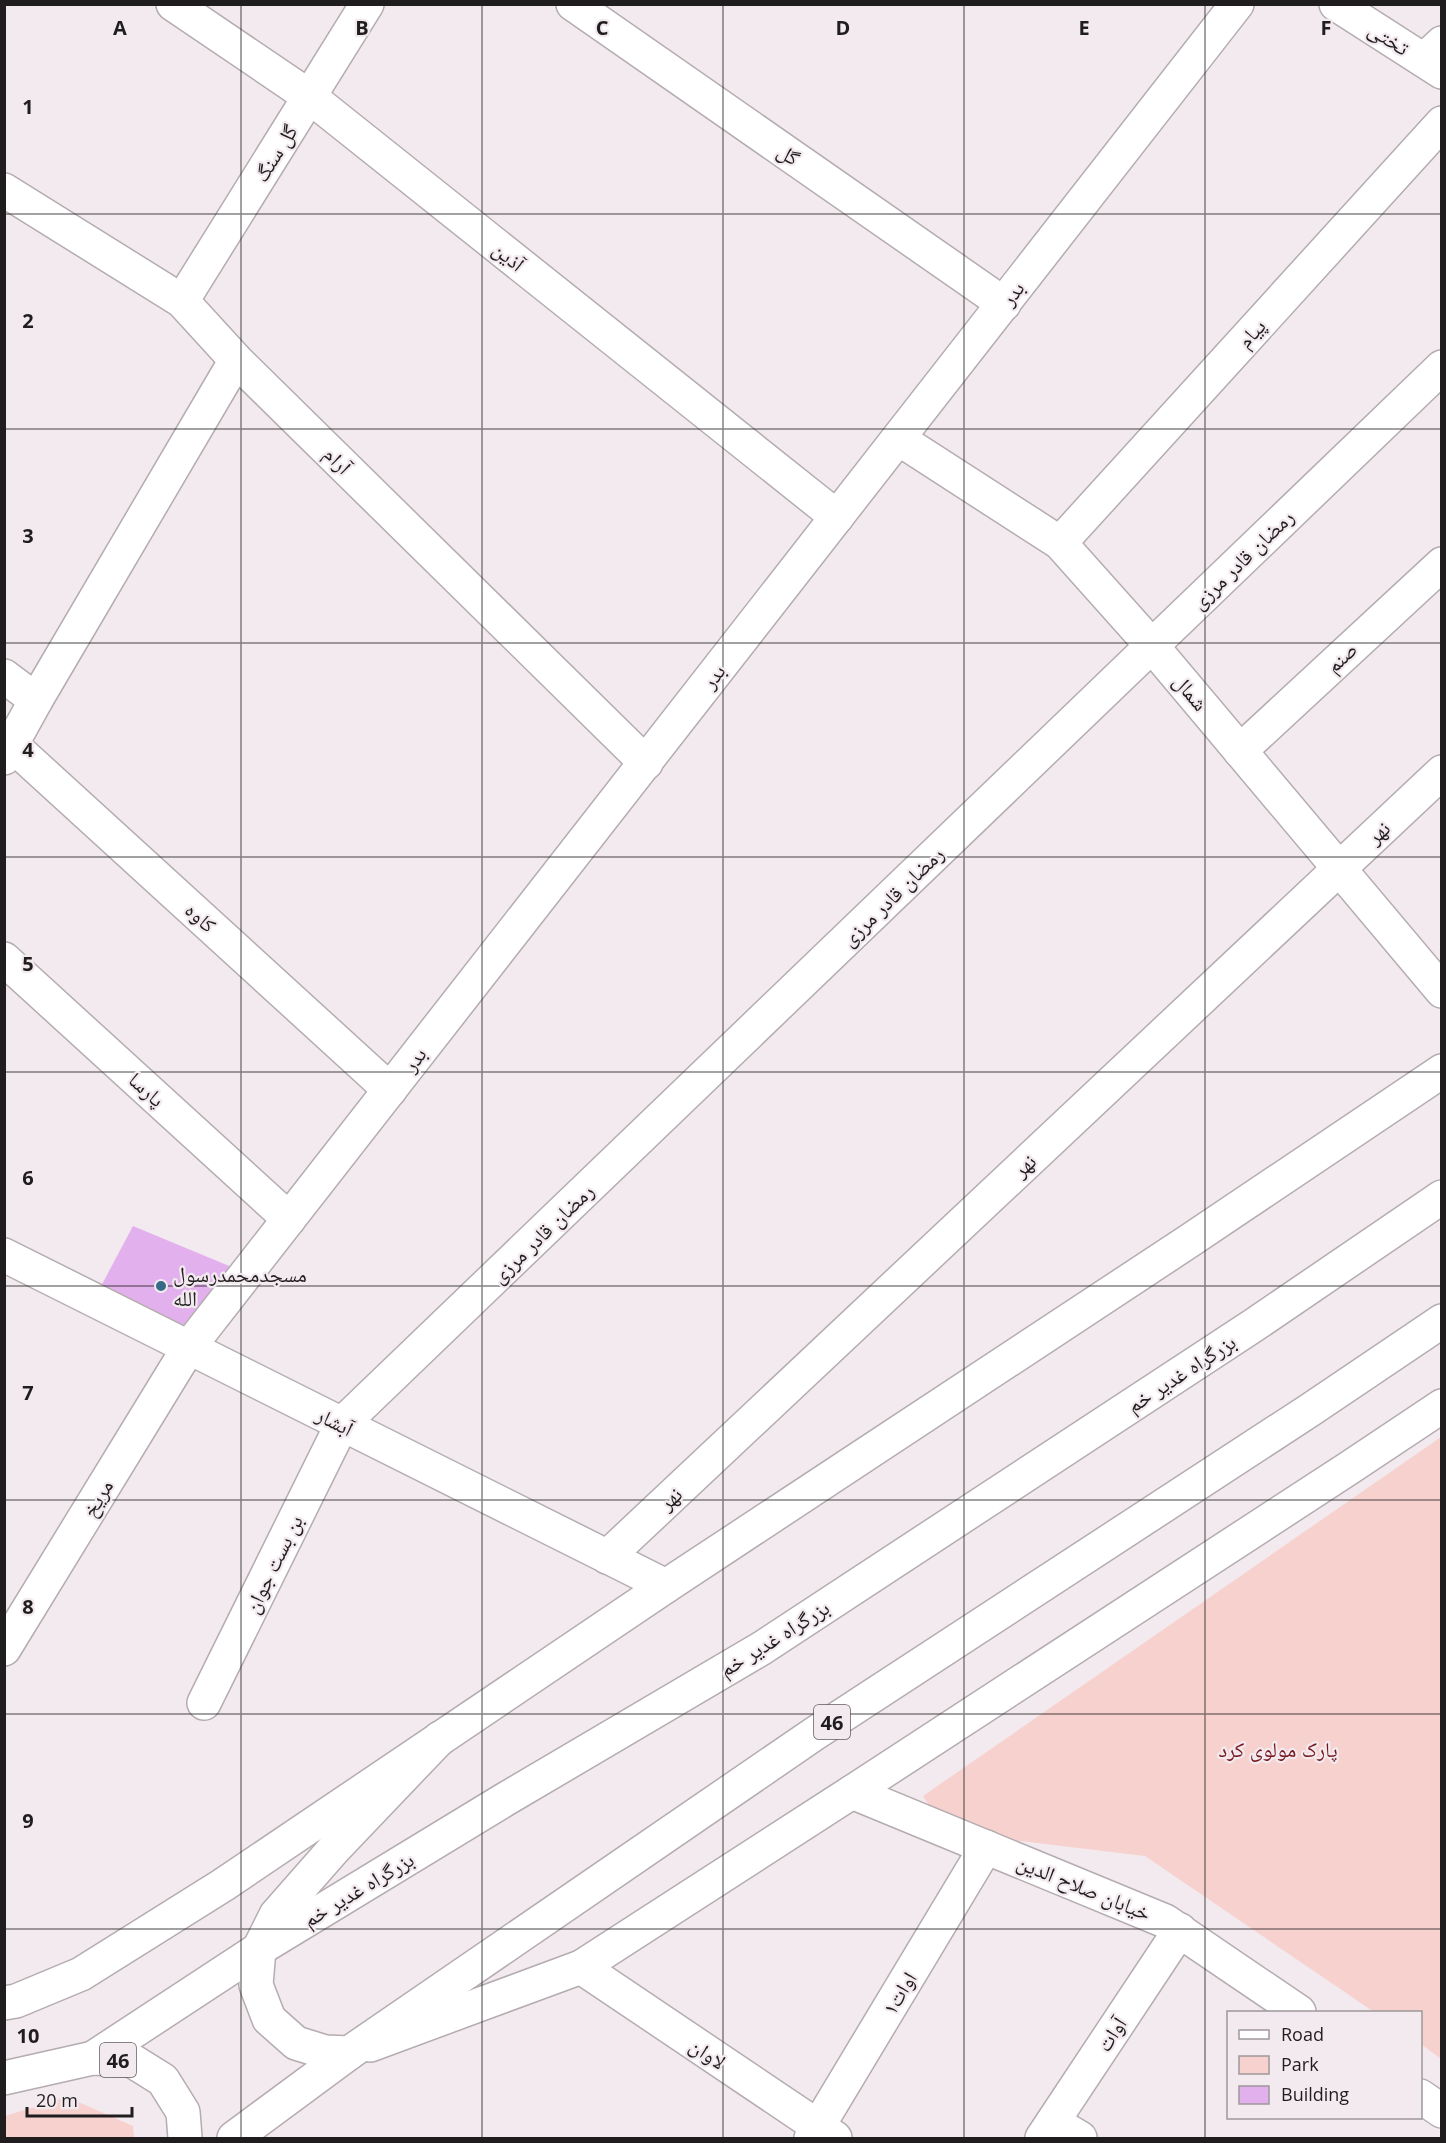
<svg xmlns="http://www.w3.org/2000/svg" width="1446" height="2143" font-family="'Open Sans','Noto Naskh Arabic',sans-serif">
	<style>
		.green { fill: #f7d1cd }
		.building { fill: #e2b1ed }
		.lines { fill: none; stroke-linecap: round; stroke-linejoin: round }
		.minor-casing { stroke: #b4acb0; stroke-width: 36 }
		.secondary-casing { stroke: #b4acb0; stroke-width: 36 }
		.trunk-casing { stroke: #b4acb0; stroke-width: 36 }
		.minor { stroke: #fff; stroke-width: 33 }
		.secondary { stroke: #fff; stroke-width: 33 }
		.trunk { stroke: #fff; stroke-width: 33 }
		.grid { fill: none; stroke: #201d1e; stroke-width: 1.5; stroke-opacity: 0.55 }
		.poi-dot { fill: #366a87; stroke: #f3eaef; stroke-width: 2 }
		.labels { text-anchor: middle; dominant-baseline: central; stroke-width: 4.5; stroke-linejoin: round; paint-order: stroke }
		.shield { fill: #f3eaef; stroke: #5f5a5d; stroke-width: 1.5 }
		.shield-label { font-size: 20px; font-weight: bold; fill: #201d1e }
		.street-label { font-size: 21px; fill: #201d1e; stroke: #f3eaef }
		.poi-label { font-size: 21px; fill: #201d1e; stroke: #f3eaef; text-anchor: start }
		.park-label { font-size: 21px; fill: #76171d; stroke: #f3eaef }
		.grid-label { font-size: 20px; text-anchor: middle; font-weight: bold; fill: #201d1e; stroke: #f3eaef; stroke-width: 4.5; stroke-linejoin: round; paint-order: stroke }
	</style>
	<rect width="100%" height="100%" fill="#f3eaef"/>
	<g class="green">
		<polygon points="1441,1437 1441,2059 1421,2044 1420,2012 1374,2012 1145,1856 946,1832 923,1796"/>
		<polygon points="67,2097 133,2126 134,2138 5,2138 5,2116"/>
	</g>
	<polygon class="building" points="133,1226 234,1268 185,1342 91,1305"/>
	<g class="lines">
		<defs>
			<g id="minor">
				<polyline points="173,4 310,97 837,517"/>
				<polyline points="573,4 1004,304"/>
				<polyline points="1424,60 1442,43"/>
				<polyline points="4,190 182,301 236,360 646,763"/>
				<polyline points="182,301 367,4"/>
				<polyline points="899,439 1060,543 1152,646 1442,991"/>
				<polyline points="1060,543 1442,123"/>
				<polyline points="4,676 36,700"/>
				<polyline points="12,745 390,1090"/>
				<polyline points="1240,751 1442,564"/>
				<polyline points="4,758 36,700 236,360"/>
				<polyline points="4,959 289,1219"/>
				<polyline points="4,1255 666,1586"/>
				<polyline points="607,1557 1442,772"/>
				<polyline points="4,1649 189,1347 1237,4"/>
				<polyline points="204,1703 342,1424 1442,367"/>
				<polyline points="852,1792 1165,1921 1299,2012"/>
				<polyline points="581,1967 835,2138"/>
				<polyline points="1420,2096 1442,2111"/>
				<polyline points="1053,2122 1080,2138"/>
				<polyline points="811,2138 986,1847"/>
				<polyline points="1042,2138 1180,1930"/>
			</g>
			<g id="secondary">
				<polyline points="1336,4 1442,72"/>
				<polyline points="4,2003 16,2001 81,1974 223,1885 666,1586 1189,1241 1442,1071"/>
				<polyline points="370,2045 581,1967 852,1792 1349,1468 1442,1406"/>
			</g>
			<g id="trunk">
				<polyline points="349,2053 325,2052 296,2043 269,2019 256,1985 259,1949 276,1915 334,1849 440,1738"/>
				<polyline points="93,2058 259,1949 504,1800 762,1648 1254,1325 1442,1197"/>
				<polyline points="4,2078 93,2058 131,2060 163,2080 183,2112 185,2138"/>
				<polyline points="234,2138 349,2053 814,1734 1310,1410 1442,1321"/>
			</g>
		</defs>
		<use href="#minor" class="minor-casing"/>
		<use href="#secondary" class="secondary-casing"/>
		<use href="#trunk" class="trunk-casing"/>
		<use href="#minor" class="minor"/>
		<use href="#secondary" class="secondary"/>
		<use href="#trunk" class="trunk"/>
	</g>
	<path class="grid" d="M241,4v2134M482,4v2134M723,4v2134M964,4v2134M1205,4v2134M4,214h1438M4,429h1438M4,643h1438M4,857h1438M4,1072h1438M4,1286h1438M4,1500h1438M4,1714h1438M4,1929h1438"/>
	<circle class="poi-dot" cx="161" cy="1286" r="6"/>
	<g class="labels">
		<g class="shield">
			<rect x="814" y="1705" width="36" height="34" rx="4.5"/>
			<rect x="100" y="2043" width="36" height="34" rx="4.5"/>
		</g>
		<g class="shield-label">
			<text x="832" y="1722">46</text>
			<text x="118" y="2060">46</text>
		</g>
		<g class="street-label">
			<text transform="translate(1389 38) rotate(32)">تختی</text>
			<text transform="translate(275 153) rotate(-58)">گل سنگ</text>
			<text transform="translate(789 154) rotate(35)">گل</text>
			<text transform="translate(509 256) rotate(39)">آذین</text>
			<text transform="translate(1012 293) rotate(-52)">بدر</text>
			<text transform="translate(1251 333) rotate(-48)">پیام</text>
			<text transform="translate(338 460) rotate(45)">آرام</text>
			<text transform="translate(1242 559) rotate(-44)">رمضان قادر مرزی</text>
			<text transform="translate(1341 657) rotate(-43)">صنم</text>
			<text transform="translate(713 676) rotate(-52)">بدر</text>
			<text transform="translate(1191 692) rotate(50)">شمال</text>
			<text transform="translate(1378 832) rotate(-43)">نهر</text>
			<text transform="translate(892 896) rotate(-44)">رمضان قادر مرزی</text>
			<text transform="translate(201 917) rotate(42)">کاوه</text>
			<text transform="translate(414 1059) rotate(-52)">بدر</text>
			<text transform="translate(147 1089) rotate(42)">پارسا</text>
			<text transform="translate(1024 1165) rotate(-43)">نهر</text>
			<text transform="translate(542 1233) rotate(-44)">رمضان قادر مرزی</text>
			<text transform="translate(1181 1373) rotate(-33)">بزرگراه غدیر خم</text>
			<text transform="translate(335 1421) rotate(27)">آبشار</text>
			<text transform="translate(97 1498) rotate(-59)">مریخ</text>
			<text transform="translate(670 1498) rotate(-43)">نهر</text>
			<text transform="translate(273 1564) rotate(-64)">بن بست جوان</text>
			<text transform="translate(774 1638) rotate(-32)">بزرگراه غدیر خم</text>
			<text transform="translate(1084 1887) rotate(22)">خیابان صلاح الدین</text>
			<text transform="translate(358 1889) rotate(-31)">بزرگراه غدیر خم</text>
			<text transform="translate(899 1993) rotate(-59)">اوات۱</text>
			<text transform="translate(1111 2034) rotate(-57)">آوات</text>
			<text transform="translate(708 2053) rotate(34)">لاوان</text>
		</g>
		<g class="poi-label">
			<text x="173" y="1274">مسجدمحمدرسول<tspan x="173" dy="24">الله</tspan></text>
		</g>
		<g class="park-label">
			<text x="1278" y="1749">پارک مولوی کرد</text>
		</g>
	</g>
	<g class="grid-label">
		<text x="120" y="35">A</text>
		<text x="362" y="35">B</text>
		<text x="602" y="35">C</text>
		<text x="843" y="35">D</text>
		<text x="1084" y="35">E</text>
		<text x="1326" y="35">F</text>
		<text x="28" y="114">1</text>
		<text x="28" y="328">2</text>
		<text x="28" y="543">3</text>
		<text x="28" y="757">4</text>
		<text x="28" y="971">5</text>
		<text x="28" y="1185">6</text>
		<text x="28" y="1400">7</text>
		<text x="28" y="1614">8</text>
		<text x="28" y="1828">9</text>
		<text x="28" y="2043">10</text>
	</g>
	<rect width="1446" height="2143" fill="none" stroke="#201d1e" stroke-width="12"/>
	<rect x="1227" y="2011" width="195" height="108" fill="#f3eaef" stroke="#9f989b" stroke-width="1.5"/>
	<rect x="1239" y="2030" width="30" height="9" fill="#ffffff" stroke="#9f989b" stroke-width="1.5"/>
	<text x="1281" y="2041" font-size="18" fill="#201d1e">Road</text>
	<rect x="1239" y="2056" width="30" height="18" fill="#f7d1cd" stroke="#9f989b" stroke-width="1.5"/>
	<text x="1281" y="2071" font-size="18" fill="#201d1e">Park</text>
	<rect x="1239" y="2086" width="30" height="18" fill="#e2b1ed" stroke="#9f989b" stroke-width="1.5"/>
	<text x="1281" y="2101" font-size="18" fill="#201d1e">Building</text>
	<path d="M27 2107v9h105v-9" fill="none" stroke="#201d1e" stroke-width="3"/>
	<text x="36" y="2107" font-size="18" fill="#201d1e" stroke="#f3eaef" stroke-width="4.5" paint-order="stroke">20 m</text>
</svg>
